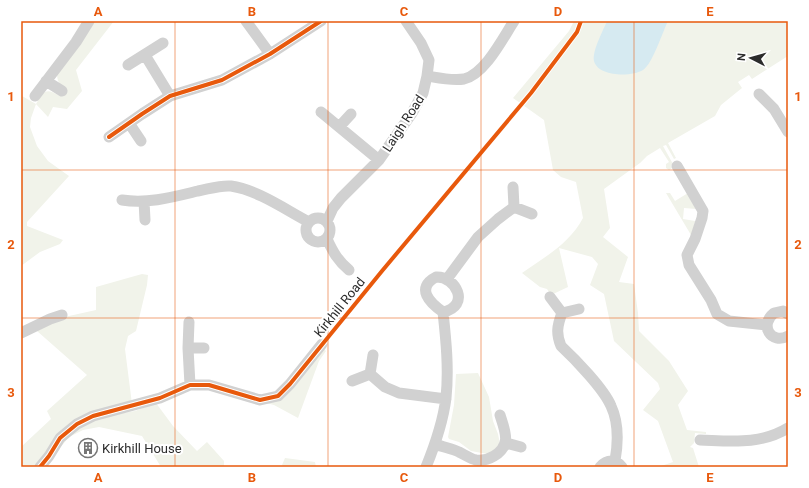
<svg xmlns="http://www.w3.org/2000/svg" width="809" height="488" viewBox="0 0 809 488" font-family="Roboto,sans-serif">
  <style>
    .green { fill: #f1f3ea }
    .water { fill: #d6eaf1 }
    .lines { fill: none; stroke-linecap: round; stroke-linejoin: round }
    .minor { stroke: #d1d1d1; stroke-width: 11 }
    .cycleway-casing { stroke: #fff; stroke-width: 6 }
    .cycleway { stroke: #e8590c; stroke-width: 4 }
    .grid { fill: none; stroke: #e8590c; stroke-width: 1; stroke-opacity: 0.55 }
    .labels { text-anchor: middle; stroke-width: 4; stroke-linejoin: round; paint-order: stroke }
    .street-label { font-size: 13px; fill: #2c2c2c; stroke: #fff }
    .poi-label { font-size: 13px; fill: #2c2c2c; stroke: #fff; text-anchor: start }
    .neatline { fill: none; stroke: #e8590c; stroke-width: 1.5 }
    .grid-label { font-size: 13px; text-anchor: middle; font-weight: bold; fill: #e8590c }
  </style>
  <rect width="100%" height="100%" fill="#fff"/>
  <path class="green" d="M95 21H114L76 70 82 91 67 109 53 107 48 117 36 104 31 118 30 127 37 146 48 161 69 176 27 222V226L63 240 60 244 40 252 21 266V97L22 96 36 104C44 90 46 88 60 96L65 89C59 84 57 81 57 73Z
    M574 21H788V56L752 79 749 75 738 82 742 88 721 105 715 116 668 143 676 158 674 159 666 145 663 146 673 164 671 165 672 168 669 170 666 168V164L669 162 660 148 647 156 640 163 604 189 610 228 603 237 628 257 619 282 634 284 638 313 639 331 669 361 688 391 678 405 687 430 706 432V434L695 433 694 443 690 447 693 448 699 467H658L673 462 658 421 643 410 660 389 658 383 614 341 604 294 590 285 598 264 592 257 559 248 568 287 551 295 547 289 540 287 522 273C545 257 570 243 583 218L576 182 561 177 553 170 544 120 513 98 569 31Z
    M666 193H670L675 201 688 193 696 209 684 208 683 219 695 221 694 233 691 235Z
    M142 274 148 275 147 285 136 331 128 336 125 349 132 404 98 410 36 467H21V447L51 419 47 411 87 375 37 331 60 318 96 310V287Z
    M322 347 326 351 319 361 298 418 274 405 262 402 279 399Z
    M478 373 489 397 493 421 498 434 500 444 496 450 488 454 482 453 471 451 459 442 449 439 448 437 454 405 456 374Z
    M156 403 173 426 197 451 207 442 224 461V467H161L142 436 99 427 83 430 69 437 44 467 61 443 85 423 101 417 135 411Z
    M285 458 315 462 316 467H285L282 465Z"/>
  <path class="water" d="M607 21H668C663 31 652 65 643 70 632 77 598 77 594 61 592 51 603 31 607 21Z"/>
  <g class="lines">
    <path class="minor" d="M246 21 270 54
      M145 55 170 96
      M128 65 163 43
      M427 76C439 78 452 81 464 79 485 74 503 38 514 21
      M46 81 62 91
      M759 94 774 109 788 132
      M35 96 76 42 89 21
      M321 112 379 160
      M129 123 141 141
      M339 127 351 114
      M109 137 142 114 170 96 222 80 270 54 321 21
      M677 166 703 211 702 218 695 239 687 255 689 265 711 300 717 314 729 321 766 325
      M513 187 514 207
      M122 200C148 204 173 197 198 191 209 189 220 185 231 186 258 190 286 210 309 222
      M144 201 145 220
      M306 230a12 12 0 1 1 24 0a12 12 0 1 1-24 0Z
      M327 221 333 208 341 198 379 160 412 113 423 93 427 76 429 60 421 43 406 21
      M327 239C333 252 338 261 349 270
      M436 277C456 276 471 306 443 312 430 303 415 288 436 277Z
      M447 279 478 237 498 219 514 207 532 214
      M550 297 562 313
      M579 309 562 313C557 326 556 334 561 346 575 359 604 389 611 406 619 423 618 444 615 461
      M788 314 783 311 774 313C759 325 771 345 788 336
      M189 322 188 348 190 385
      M21 333 50 319 62 315
      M188 348H204
      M370 374 373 355
      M352 381 370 374 385 387 399 393 446 399
      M700 440C731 441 760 445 788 428
      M506 443 521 447
      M435 444C443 447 452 449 459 452 465 455 471 459 476 460 482 461 489 459 494 456 512 445 505 431 500 415
      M40 467 49 456 60 438 77 424 93 416 160 398 190 385H209L260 400 278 396 290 384 322 344
      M426 467C435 445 443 422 446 398 449 369 446 340 443 312
      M600 467C607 459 616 459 622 467"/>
    <g class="cycleway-casing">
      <path id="cycleway" d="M109 137 142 114 170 96 222 80 270 54 321 21
        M40 467 49 456 60 438 77 424 93 416 160 398 190 385H209L260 400 278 396 290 384 382 271 531 93 577 32 581 21"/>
    </g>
    <use href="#cycleway" class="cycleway"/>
  </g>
  <path class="grid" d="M175 21V467M328 21V467M481 21V467M634 21V467M21 170H788M21 318H788"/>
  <defs>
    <g id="building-ring" transform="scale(1)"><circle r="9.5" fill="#fff" stroke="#767676" stroke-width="1.5"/><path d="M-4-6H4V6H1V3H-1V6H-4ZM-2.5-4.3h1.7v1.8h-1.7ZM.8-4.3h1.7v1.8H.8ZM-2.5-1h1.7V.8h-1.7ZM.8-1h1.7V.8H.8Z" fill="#767676"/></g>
  </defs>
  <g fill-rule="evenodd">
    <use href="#building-ring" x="88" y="448"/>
  </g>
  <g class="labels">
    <g class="street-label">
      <text transform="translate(403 123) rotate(-57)" y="5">Laigh Road</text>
      <text transform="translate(339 307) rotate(-51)" y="5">Kirkhill Road</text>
    </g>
    <g class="poi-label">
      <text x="102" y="453">Kirkhill House</text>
    </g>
  </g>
  <rect width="809" height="488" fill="none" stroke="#ffffff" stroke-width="44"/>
  <g transform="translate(751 58) rotate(276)" stroke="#ffffff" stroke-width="3" paint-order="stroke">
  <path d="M0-3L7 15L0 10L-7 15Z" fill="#2c2c2c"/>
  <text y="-6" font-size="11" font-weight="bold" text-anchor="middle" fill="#2c2c2c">N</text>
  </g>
  <rect x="22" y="22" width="765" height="444" class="neatline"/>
  <g class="grid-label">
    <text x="98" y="16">A</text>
    <text x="252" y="16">B</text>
    <text x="404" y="16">C</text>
    <text x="558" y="16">D</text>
    <text x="710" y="16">E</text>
    <text x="11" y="101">1</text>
    <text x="798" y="101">1</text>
    <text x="11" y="249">2</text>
    <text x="798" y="249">2</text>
    <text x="11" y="397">3</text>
    <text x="798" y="397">3</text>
    <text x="98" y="482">A</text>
    <text x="252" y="482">B</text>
    <text x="404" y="482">C</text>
    <text x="558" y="482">D</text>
    <text x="710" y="482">E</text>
  </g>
</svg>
